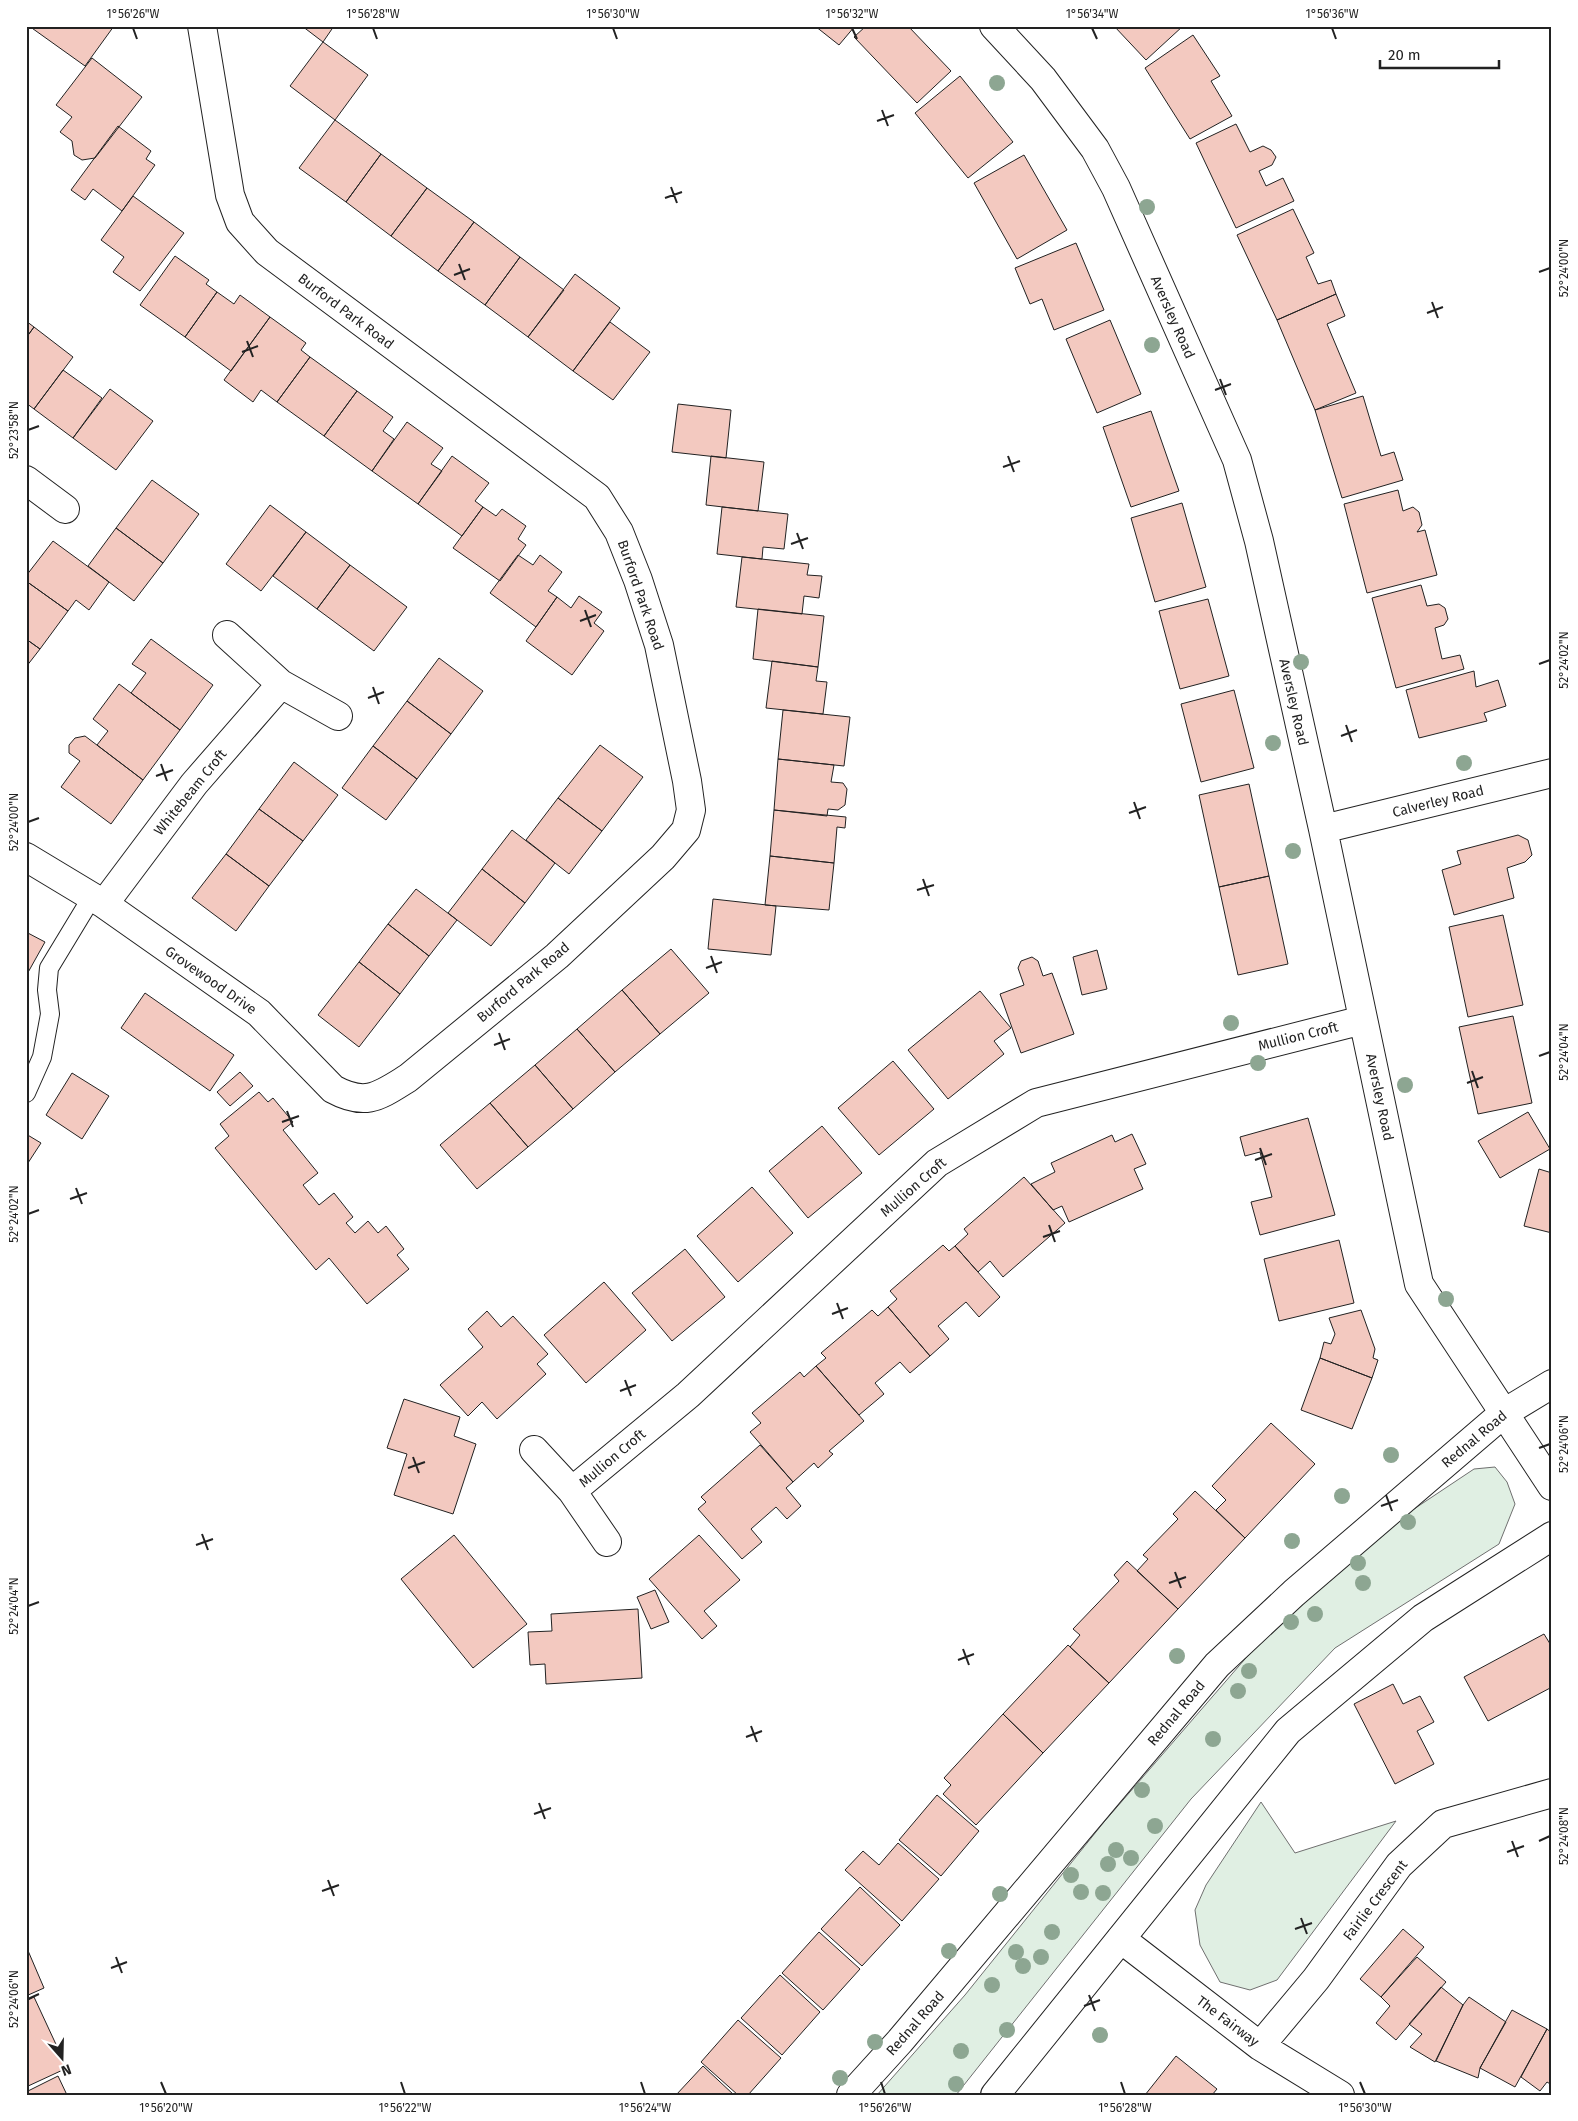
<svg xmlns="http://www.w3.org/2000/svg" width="1578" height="2121" viewBox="0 0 1578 2121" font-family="'Fira Sans',sans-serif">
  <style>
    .green { fill: #e0efe3; stroke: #6f6f6f }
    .building { fill: #f3c9c0; stroke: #222 }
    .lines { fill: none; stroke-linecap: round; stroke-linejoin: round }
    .service-casing { stroke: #222; stroke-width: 20 }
    .minor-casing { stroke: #222; stroke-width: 30 }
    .tertiary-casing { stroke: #222; stroke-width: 30 }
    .service { stroke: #fff; stroke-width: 18 }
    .minor { stroke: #fff; stroke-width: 28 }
    .tertiary { stroke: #fff; stroke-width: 28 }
    .tree { fill: #8da692 }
    .ticks { fill: none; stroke: #222; stroke-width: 2 }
    .labels { text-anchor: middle; stroke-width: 4; stroke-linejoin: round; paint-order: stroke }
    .street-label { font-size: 14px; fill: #222; stroke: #fff }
    .neatline { fill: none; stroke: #222; stroke-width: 2 }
    .ticks-label { font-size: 12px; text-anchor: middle; fill: #222 }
  </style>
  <rect width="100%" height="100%" fill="#fff"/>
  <path class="green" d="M1495 1467 1507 1482 1515 1504 1499 1544 1335 1648 1191 1799 956 2095H877L965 1995 1104 1822 1264 1637 1396 1521 1474 1469Z
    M1261 1802 1295 1853 1396 1821 1277 1980 1250 1990 1220 1982 1200 1945 1195 1910 1206 1885Z"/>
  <path class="building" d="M29 26H114L85 66Z
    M302 26H334L323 42Z
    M815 26H855L839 45Z
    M866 26H908L951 71 917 103 854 37Z
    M1114 26H1183L1146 60Z
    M1193 35 1220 76 1211 81 1232 116 1190 139 1145 68Z
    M323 42 368 75 335 120 290 86Z
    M92 58 142 97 95 158 82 160 74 155 72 141 60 132 72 117 56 105Z
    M960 76 1013 142 968 178 915 113Z
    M335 120 381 154 346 202 299 168Z
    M1236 124 1250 152 1263 146 1271 150 1276 157 1272 165 1259 171 1266 186 1283 178 1294 201 1236 228 1196 143Z
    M118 126 151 151 146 159 155 165 122 211 93 189 85 200 71 190Z
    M381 154 427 188 391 236 346 202Z
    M1024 155 1067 230 1017 259 974 183Z
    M427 188 474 222 438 271 391 236Z
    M133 196 184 233 140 291 113 272 124 257 101 240Z
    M1293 209 1314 253 1306 257 1318 284 1331 280 1336 294 1277 320 1237 235Z
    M474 222 520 257 485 305 438 271Z
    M1076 243 1104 310 1054 330 1042 299 1030 304 1015 268Z
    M175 256 209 280 206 284 217 292 185 337 140 305Z
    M520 257 564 290 528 337 485 305Z
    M575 274 620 308 573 371 528 337Z
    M217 292 234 304 240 295 270 317 231 371 185 337Z
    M1336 294 1345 316 1327 324 1356 393 1315 410 1277 320Z
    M270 317 306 343 301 350 310 357 277 402 261 390 253 402 224 380Z
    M1110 320 1141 394 1097 413 1066 339Z
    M26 321 34 327 26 338Z
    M610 322 650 352 613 400 573 371Z
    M34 327 73 357 34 409 26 403V338Z
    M310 357 357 391 324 436 277 402Z
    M63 370 102 398 73 438 34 409Z
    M110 389 153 421 116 470 73 438Z
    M357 391 393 417 383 431 394 439 372 471 324 436Z
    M1363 396 1381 456 1394 452 1403 480 1342 498 1315 410Z
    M678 404 731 410 726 458 672 452Z
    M1151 411 1179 491 1131 507 1103 427Z
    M407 422 443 448 431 464 442 471 418 504 372 471Z
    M452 456 489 483 475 501 483 507 462 536 418 504Z
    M711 456 764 462 758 511 706 505Z
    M152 480 199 514 163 563 116 528Z
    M1398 490 1403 511 1413 507 1419 512 1422 525 1417 532 1425 530 1437 575 1367 593 1344 504Z
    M1182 503 1206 587 1155 602 1131 518Z
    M270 505 306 532 261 591 226 564Z
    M483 507 496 516 502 509 526 526 518 539 526 545 500 581 453 548Z
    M722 507 788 514 784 549 763 547 762 559 717 554Z
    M116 528 163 563 134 601 88 566Z
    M306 532 350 565 317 609 273 576Z
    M53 541 109 582 89 610 76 600 68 611 26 581V576Z
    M518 555 533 565 540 555 562 572 548 591 557 597 536 627 490 593Z
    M742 557 809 564 807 575 822 576 819 598 804 596 802 614 736 607Z
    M350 565 407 607 374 651 317 609Z
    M26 581 68 611 40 649 26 639Z
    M1421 585 1427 606 1439 604 1445 608 1448 619 1444 625 1435 628 1442 659 1460 655 1464 669 1396 688 1372 598Z
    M579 596 602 612 594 623 604 631 572 675 526 641 557 597 571 608Z
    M1208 599 1229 676 1180 689 1159 611Z
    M758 609 824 616 818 667 753 659Z
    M26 639 40 649 26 667Z
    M151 639 213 685 180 730 131 693 146 673 132 664Z
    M439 658 483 691 451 734 407 701Z
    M772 661 818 667 816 681 827 682 823 714 766 708Z
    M1474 671 1476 687 1498 680 1506 706 1484 713 1487 721 1419 738 1406 690Z
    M119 684 180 730 143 780 97 745 108 731 93 719Z
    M1234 690 1254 768 1201 782 1181 704Z
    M407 701 451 734 417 779 373 746Z
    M783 710 850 717 844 766 778 759Z
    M85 736 143 780 111 824 61 787 80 761 69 753V745L75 738Z
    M600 745 643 777 602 831 558 798Z
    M373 746 417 779 386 820 342 788Z
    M778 759 834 765 831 782 843 783 847 789 845 805 838 810 828 809 827 816 774 810Z
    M294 762 338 795 303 841 259 809Z
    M1249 784 1269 876 1219 887 1199 795Z
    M558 798 602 831 569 874 526 840Z
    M259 809 303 841 269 886 226 854Z
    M774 810 846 817 845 828 837 827 834 863 770 856Z
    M512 830 555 863 525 903 482 869Z
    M1518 835 1528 840 1532 855 1525 862 1507 868 1514 898 1454 915 1442 870 1461 864 1457 851Z
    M226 854 269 886 236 931 192 898Z
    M770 856 834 863 829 910 765 905Z
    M482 869 525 903 491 946 448 913Z
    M1269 876 1288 964 1238 975 1219 887Z
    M416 889 457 920 429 956 388 924Z
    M713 899 776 906 771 955 708 949Z
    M1503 915 1523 1005 1468 1017 1449 927Z
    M388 924 429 956 400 994 359 962Z
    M26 932 45 942 26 976Z
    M671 949 709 993 660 1034 622 990Z
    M1097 950 1107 989 1082 995 1073 957Z
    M1032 957 1038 961 1043 976 1052 973 1074 1034 1021 1053 1000 994 1024 985 1018 968 1021 961Z
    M359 962 400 994 359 1047 318 1015Z
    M622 990 660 1034 615 1072 577 1029Z
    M980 991 1011 1028 994 1041 1004 1054 948 1099 908 1050Z
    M145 993 234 1055 210 1091 121 1028Z
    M1513 1016 1532 1103 1478 1114 1459 1027Z
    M577 1029 615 1072 573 1109 535 1065Z
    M893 1061 934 1109 879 1155 838 1108Z
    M535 1065 573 1109 528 1147 490 1103Z
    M240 1072 253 1086 230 1106 217 1092Z
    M72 1073 109 1096 82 1139 46 1115Z
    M259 1092 268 1102 273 1098 293 1122 283 1130 318 1173 303 1185 319 1205 334 1193 353 1217 346 1223 355 1233 368 1221 378 1233 386 1226 404 1249 397 1255 409 1269 367 1304 329 1258 316 1270 215 1148 229 1136 220 1124Z
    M490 1103 528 1147 477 1189 440 1145Z
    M1528 1112 1550 1149 1500 1178 1478 1141Z
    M1308 1118 1335 1215 1260 1235 1251 1202 1272 1197 1260 1152 1245 1156 1240 1137Z
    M822 1126 862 1173 808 1218 769 1171Z
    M26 1134 41 1143 26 1166Z
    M1132 1134 1146 1164 1134 1169 1143 1189 1069 1222 1062 1206 1053 1210 1031 1184 1055 1172 1051 1163 1112 1135 1115 1142Z
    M1539 1169 1552 1173V1233L1524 1226Z
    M1024 1177 1065 1223 1003 1277 990 1261 978 1272 955 1246 968 1234 964 1229Z
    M752 1187 793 1233 738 1282 697 1236Z
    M1339 1240 1354 1303 1279 1321 1264 1259Z
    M943 1245 949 1251 955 1246 1000 1297 979 1317 966 1302 938 1326 949 1339 930 1356 888 1307 897 1299 890 1291Z
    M685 1249 725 1297 672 1341 632 1293Z
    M604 1282 646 1330 586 1383 544 1335Z
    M888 1307 930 1356 910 1373 900 1362 875 1383 884 1394 859 1415 816 1366 826 1358 821 1353 872 1310 878 1316Z
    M1361 1310 1375 1349 1373 1358 1378 1360 1372 1378 1320 1358 1324 1342 1331 1344 1335 1334 1329 1318Z
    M487 1311 501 1327 513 1316 548 1354 537 1364 546 1374 497 1419 482 1402 468 1416 440 1385 483 1347 468 1329Z
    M1320 1358 1372 1378 1352 1429 1301 1410Z
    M816 1366 864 1421 829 1451 833 1454 818 1468 814 1463 793 1482 750 1432 761 1423 752 1413 800 1372 804 1377Z
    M404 1399 460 1417 454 1436 476 1444 453 1514 394 1495 407 1454 387 1448Z
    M1271 1423 1315 1464 1245 1538 1216 1510 1226 1500 1212 1486Z
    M760 1445 793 1482 786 1488 801 1506 787 1519 776 1507 751 1529 762 1542 742 1559 698 1509 706 1502 701 1497Z
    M1195 1491 1245 1538 1178 1609 1137 1571 1148 1559 1143 1555 1178 1519 1173 1514Z
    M454 1535 527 1624 473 1668 401 1579Z
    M699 1535 740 1580 704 1611 717 1626 702 1639 649 1579Z
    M1127 1561 1178 1609 1109 1683 1070 1647 1080 1635 1073 1629 1119 1581 1114 1575Z
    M655 1590 669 1622 651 1629 637 1597Z
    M638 1609 642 1678 546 1684 545 1664 530 1665 528 1632 552 1631 551 1614Z
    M1544 1634 1552 1647V1687L1488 1721 1464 1677Z
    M1068 1645 1109 1683 1043 1753 1003 1714Z
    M1393 1684 1403 1704 1420 1696 1434 1722 1417 1731 1434 1764 1395 1784 1354 1704Z
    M1003 1714 1043 1753 976 1825 943 1794 951 1785 944 1778Z
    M937 1795 979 1831 941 1876 899 1840Z
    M898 1843 939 1879 902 1921 845 1870 863 1851 879 1865Z
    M860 1887 900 1925 862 1966 821 1929Z
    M1403 1929 1424 1947 1381 1997 1360 1979Z
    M819 1932 860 1969 823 2010 782 1973Z
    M26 1946 44 1988 26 1996Z
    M1417 1957 1446 1982 1396 2040 1376 2023 1390 2006 1381 1997Z
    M780 1975 820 2012 782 2055 741 2018Z
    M1441 1987 1463 2005 1435 2062 1410 2047 1422 2034 1409 2024Z
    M34 1997 67 2068 26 2087V2001Z
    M1469 1997 1506 2022 1480 2068 1478 2078 1436 2061 1463 2005Z
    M1512 2010 1547 2029 1515 2087 1480 2068Z
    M738 2020 781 2058 748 2095H738L701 2062Z
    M1547 2029 1552 2033V2085L1547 2082 1540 2091 1521 2077Z
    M1176 2056 1217 2089 1212 2095H1145Z
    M703 2066 734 2095H676Z
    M58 2076 67 2095H26V2092Z"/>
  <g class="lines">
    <g class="service-casing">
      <path id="service" d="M26 1093 42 1057 50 1014 47 990 49 968 92 897"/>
    </g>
    <g class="minor-casing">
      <path id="minor" d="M994 26 1043 79 1095 149 1116 188 1237 460 1259 541 1323 829 1419 1284 1552 1486
        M26 480 65 509
        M227 635 281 684 338 716
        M1323 829 1552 773
        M26 857 104 904 259 1013 333 1089C366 1107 379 1096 408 1078L557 956 663 857 686 830 691 810 687 781 659 645 638 580 619 532 597 497 267 252 240 222 230 195 202 26
        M104 904 194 784 281 684
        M534 1450 572 1491 607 1542
        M572 1491 688 1395 937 1163 1036 1103 1363 1020
        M1121 1939 1260 2046 1340 2095
        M1260 2046 1316 1979 1399 1865 1443 1824 1552 1793
        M851 2095 900 2041 1217 1665 1294 1593 1504 1413 1552 1384"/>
    </g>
    <g class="tertiary-casing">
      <path id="tertiary" d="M995 2095 1288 1731 1423 1618 1552 1536"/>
    </g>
    <use href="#service" class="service"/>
    <use href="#minor" class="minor"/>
    <use href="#tertiary" class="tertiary"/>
  </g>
  <g class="tree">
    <circle cx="997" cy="83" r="8"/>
    <circle cx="1147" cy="207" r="8"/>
    <circle cx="1152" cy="345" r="8"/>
    <circle cx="1301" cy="662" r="8"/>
    <circle cx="1273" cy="743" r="8"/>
    <circle cx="1464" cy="763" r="8"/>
    <circle cx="1293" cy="851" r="8"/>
    <circle cx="1231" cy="1023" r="8"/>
    <circle cx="1258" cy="1063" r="8"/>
    <circle cx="1405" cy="1085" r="8"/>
    <circle cx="1446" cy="1299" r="8"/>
    <circle cx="1391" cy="1455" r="8"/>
    <circle cx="1342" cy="1496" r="8"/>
    <circle cx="1408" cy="1522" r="8"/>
    <circle cx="1292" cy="1541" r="8"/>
    <circle cx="1358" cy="1563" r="8"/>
    <circle cx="1363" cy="1583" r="8"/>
    <circle cx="1315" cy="1614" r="8"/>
    <circle cx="1291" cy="1622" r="8"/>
    <circle cx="1177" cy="1656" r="8"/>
    <circle cx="1249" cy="1671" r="8"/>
    <circle cx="1238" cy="1691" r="8"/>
    <circle cx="1213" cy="1739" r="8"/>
    <circle cx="1142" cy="1790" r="8"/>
    <circle cx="1155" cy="1826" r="8"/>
    <circle cx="1116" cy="1850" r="8"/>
    <circle cx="1131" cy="1858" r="8"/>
    <circle cx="1108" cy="1864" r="8"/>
    <circle cx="1071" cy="1875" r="8"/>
    <circle cx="1081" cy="1892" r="8"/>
    <circle cx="1103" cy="1893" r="8"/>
    <circle cx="1000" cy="1894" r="8"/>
    <circle cx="1052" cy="1932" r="8"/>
    <circle cx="949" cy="1951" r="8"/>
    <circle cx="1016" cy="1952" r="8"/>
    <circle cx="1041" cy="1957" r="8"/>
    <circle cx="1023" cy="1966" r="8"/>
    <circle cx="992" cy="1985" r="8"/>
    <circle cx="1007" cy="2030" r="8"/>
    <circle cx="1100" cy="2035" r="8"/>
    <circle cx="875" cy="2042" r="8"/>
    <circle cx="961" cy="2051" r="8"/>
    <circle cx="840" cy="2078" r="8"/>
    <circle cx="956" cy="2084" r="8"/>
  </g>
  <path class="ticks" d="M133 28 137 39M373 28 377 39M613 28 617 39M852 28 857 39M1092 28 1097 39M1332 28 1336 39M882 110 888 126M877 121 894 115M671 187 677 203M665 198 682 192M459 264 465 280M1539 272 1550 268M454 275 470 269M1432 302 1438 318M1427 313 1443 307M247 341 253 357M242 352 258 346M1220 379 1226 395M1215 390 1231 384M28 430 39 426M1008 456 1014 472M1003 467 1020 461M797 533 803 549M791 544 808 538M585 610 591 627M580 621 596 615M1539 664 1550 660M373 687 379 704M368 698 384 692M1346 725 1352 742M1341 736 1357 730M161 764 167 781M156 776 173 770M1134 802 1140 819M1129 813 1146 807M28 822 39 818M923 879 929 896M917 890 934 885M711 956 717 973M706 968 722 962M499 1033 505 1050M494 1045 510 1039M1539 1056 1550 1052M1472 1071 1478 1088M1467 1083 1483 1077M287 1111 293 1127M282 1122 299 1116M1260 1148 1266 1165M1255 1160 1272 1154M76 1188 82 1204M70 1199 87 1193M28 1214 39 1210M1049 1225 1055 1242M1043 1237 1060 1231M837 1303 843 1319M832 1314 848 1308M625 1380 631 1396M620 1391 636 1385M1539 1448 1550 1444M413 1457 419 1473M408 1468 425 1462M1386 1495 1392 1511M1381 1506 1398 1500M202 1534 208 1550M196 1545 213 1539M1175 1572 1181 1588M1169 1583 1186 1577M28 1606 39 1602M963 1649 969 1665M958 1660 974 1654M751 1726 757 1742M746 1737 762 1731M539 1803 545 1819M534 1814 551 1808M1512 1841 1518 1857M1539 1841 1550 1836M1507 1852 1524 1846M328 1880 334 1896M322 1891 339 1885M1301 1918 1307 1934M1295 1929 1312 1923M116 1957 122 1973M111 1968 127 1962M1089 1995 1095 2011M28 1999 39 1994M1084 2006 1100 2000M161 2082 166 2094M401 2082 405 2094M641 2082 645 2094M881 2082 885 2094M1121 2082 1125 2094M1360 2082 1365 2094"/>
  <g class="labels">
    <g class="street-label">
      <text transform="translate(346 311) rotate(37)" y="5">Burford Park Road</text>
      <text transform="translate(1173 317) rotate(66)" y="5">Aversley Road</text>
      <text transform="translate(641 595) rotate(71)" y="5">Burford Park Road</text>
      <text transform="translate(1294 702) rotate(77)" y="5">Aversley Road</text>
      <text transform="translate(190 792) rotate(-51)" y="5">Whitebeam Croft</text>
      <text transform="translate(1438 801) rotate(-14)" y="5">Calverley Road</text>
      <text transform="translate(211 980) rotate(35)" y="5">Grovewood Drive</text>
      <text transform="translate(523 982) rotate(-40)" y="5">Burford Park Road</text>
      <text transform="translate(1298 1036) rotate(-14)" y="5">Mullion Croft</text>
      <text transform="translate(1380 1097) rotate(78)" y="5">Aversley Road</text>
      <text transform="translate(913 1187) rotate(-41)" y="5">Mullion Croft</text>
      <text transform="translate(1474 1439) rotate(-40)" y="5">Rednal Road</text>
      <text transform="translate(612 1458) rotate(-40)" y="5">Mullion Croft</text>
      <text transform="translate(1176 1713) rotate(-50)" y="5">Rednal Road</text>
      <text transform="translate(1375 1900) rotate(-53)" y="5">Fairlie Crescent</text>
      <text transform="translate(1228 2021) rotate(37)" y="5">The Fairway</text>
      <text transform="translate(915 2023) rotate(-49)" y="5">Rednal Road</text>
    </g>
  </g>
  <rect width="1578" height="2121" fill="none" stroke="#ffffff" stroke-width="55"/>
  <g transform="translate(62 2058) rotate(160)" stroke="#ffffff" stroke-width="4" paint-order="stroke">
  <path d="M0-4L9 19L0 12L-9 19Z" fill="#222222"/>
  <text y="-8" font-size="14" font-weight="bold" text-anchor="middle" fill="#222222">N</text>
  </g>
  <path d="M1380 60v8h119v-8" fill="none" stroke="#222222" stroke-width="2.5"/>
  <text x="1388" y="60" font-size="15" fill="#222222" stroke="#ffffff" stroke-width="4" paint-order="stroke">20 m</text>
  <rect x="28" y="28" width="1522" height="2066" class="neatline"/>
  <g class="ticks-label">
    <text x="133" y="18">1°56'26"W</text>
    <text x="373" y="18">1°56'28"W</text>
    <text x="613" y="18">1°56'30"W</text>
    <text x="852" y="18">1°56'32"W</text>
    <text x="1092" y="18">1°56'34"W</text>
    <text x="1332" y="18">1°56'36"W</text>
    <text transform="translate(1564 268) rotate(-90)" y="4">52°24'00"N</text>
    <text transform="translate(14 430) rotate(-90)" y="4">52°23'58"N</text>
    <text transform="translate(1564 660) rotate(-90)" y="4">52°24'02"N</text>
    <text transform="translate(14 822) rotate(-90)" y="4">52°24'00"N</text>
    <text transform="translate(1564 1052) rotate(-90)" y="4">52°24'04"N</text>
    <text transform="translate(14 1214) rotate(-90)" y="4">52°24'02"N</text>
    <text transform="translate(1564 1444) rotate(-90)" y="4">52°24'06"N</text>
    <text transform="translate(14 1606) rotate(-90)" y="4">52°24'04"N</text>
    <text transform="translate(1564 1836) rotate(-90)" y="4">52°24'08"N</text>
    <text transform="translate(14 1999) rotate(-90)" y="4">52°24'06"N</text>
    <text x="166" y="2112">1°56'20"W</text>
    <text x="405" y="2112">1°56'22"W</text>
    <text x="645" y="2112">1°56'24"W</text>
    <text x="885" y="2112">1°56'26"W</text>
    <text x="1125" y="2112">1°56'28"W</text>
    <text x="1365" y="2112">1°56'30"W</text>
  </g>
</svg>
